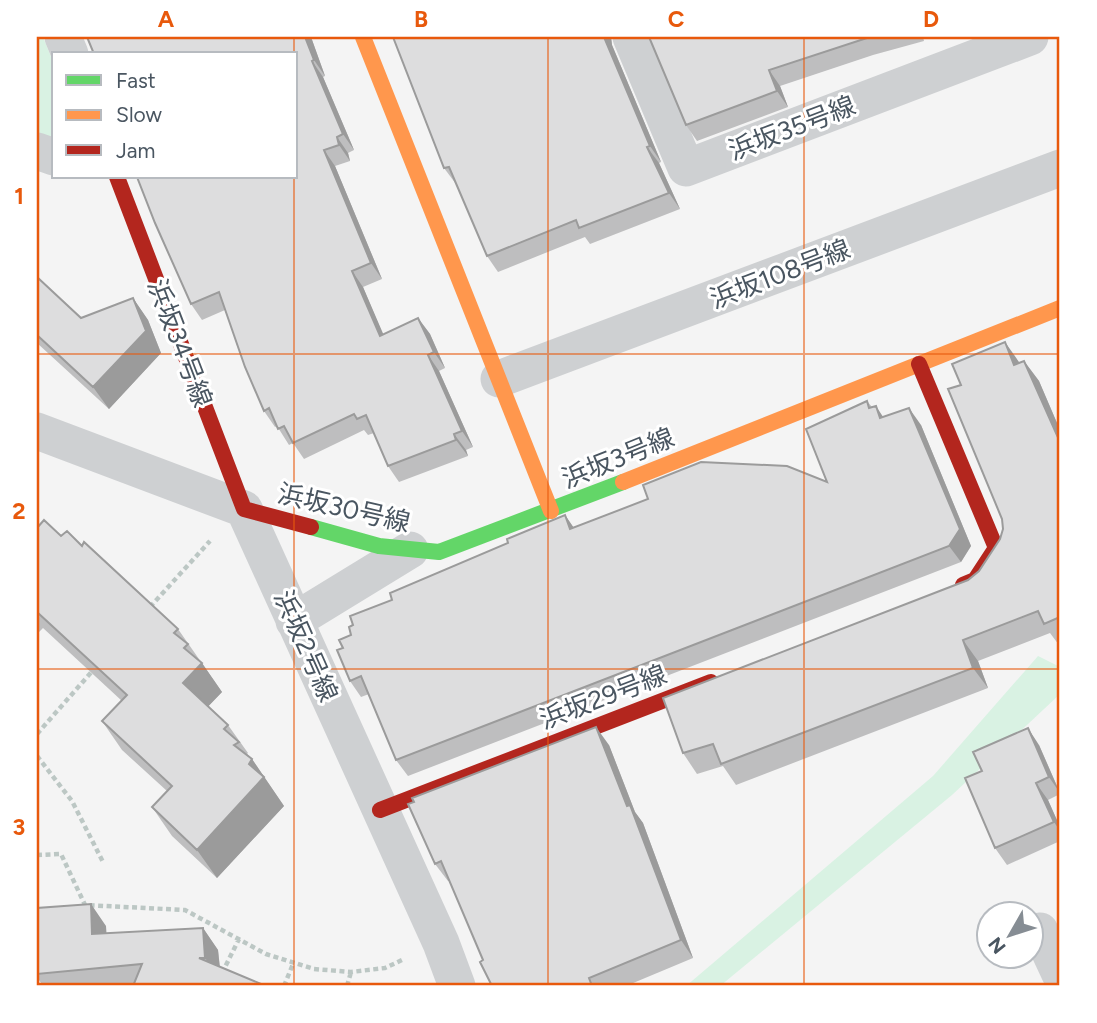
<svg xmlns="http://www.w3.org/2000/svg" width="1097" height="1023" viewBox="0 0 1097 1023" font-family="Figtree,'Noto Sans JP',sans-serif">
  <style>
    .green { fill: #d9f2e3 }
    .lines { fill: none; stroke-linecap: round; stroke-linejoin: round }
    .path { stroke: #bcc7c4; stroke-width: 4.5; stroke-dasharray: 5 3.5; stroke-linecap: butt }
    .street { stroke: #ced0d2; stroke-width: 37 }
    .fast { stroke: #63d668; stroke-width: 16 }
    .slow { stroke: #ff974d; stroke-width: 16 }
    .jam { stroke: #b3261e; stroke-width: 16 }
    .wall { fill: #bebebf }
    .shaded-wall { fill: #9b9b9b }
    .building { fill: #ddddde; stroke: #9b9b9b; stroke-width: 2 }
    .grid { fill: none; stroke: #e8590c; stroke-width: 2; stroke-opacity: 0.55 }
    .labels { text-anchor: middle; stroke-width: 6; stroke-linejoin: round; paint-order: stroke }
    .street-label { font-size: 26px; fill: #4a5661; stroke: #fff }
    .neatline { fill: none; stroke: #e8590c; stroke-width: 2.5 }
    .grid-label { font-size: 23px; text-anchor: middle; font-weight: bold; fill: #e8590c }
  </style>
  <rect width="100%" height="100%" fill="#f4f4f4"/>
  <path class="green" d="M37 37H43L54 64V142L37 136Z
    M1038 656 1060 667 1059 695 952 795 720 986H686L933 776Z"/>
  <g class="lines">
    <path class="path" d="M150 607 210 541
      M37 734 95 668
      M37 756 72 801 103 862
      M37 855 61 854 85 905 185 910 266 954 314 969 351 972 385 968 402 960
      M222 973 239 939
      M284 986 293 964
      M347 986 351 972"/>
    <path class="street" d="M63 37 70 54
      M631 37 686 168 1030 37
      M37 151 54 157
      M499 379 1060 168
      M37 431 244 509 441 943 457 986
      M294 621 410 550
      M1040 931 1060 974"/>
    <path class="fast" d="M311 527 379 546 439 552 623 482"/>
    <path class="slow" d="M363 37 551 511
      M623 482 1060 308"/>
    <path class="jam" d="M117 177 244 509 311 527
      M919 364 996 548 975 580 963 585
      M380 810 711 682"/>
  </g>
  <path class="wall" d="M87 37H311L325 76 323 77 354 150 348 153 350 161 335 166 382 279 363 287 383 335 418 318 430 334 445 368 439 371 473 447 466 450 468 456 399 482 388 466 374 433 368 435 364 430 304 459 293 443 289 445 277 426 275 427 264 411 225 310 202 320 191 304 296 177Z
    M393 37H611L612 45 661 162 659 163 680 209 590 244 585 237 498 272 487 256 456 184 444 168Z
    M649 37H924H923L924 41 873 55 780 86 788 107 697 141 686 125Z
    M37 277 81 318 133 298 148 320 161 353 109 409 37 343Z
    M1024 361 1039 381 1060 430V644L1059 645 1050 633 978 661 988 688 736 785 723 766 697 774 683 753 968 580 979 571 1000 539 1003 529 1019 363Z
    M867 401 872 407 883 417 921 425 971 546 961 562 408 776 396 760 369 694 361 697 350 681 343 648 351 635 353 625 392 600 565 515 573 527 827 482Z
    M37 528 82 546 178 629 222 692 208 706 228 725 248 753 247 754 252 759 284 806 217 878 172 836 152 807 167 791 122 750 102 721 122 701 43 628 37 634Z
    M609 745 635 812 643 823 693 958 626 986H492L483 960 449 881H448L435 864Z
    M1039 745 1060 793V794L1048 800 1060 827V841L1007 865 995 848Z
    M37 908 106 926V933L203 928 218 950 220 967 266 986H43L37 977Z"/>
  <path class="shaded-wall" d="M305 37H311L325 76 314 60Z
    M604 37H611L612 45 661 162 650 146Z
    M312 61 323 77 354 150 343 134Z
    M769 70 780 86 788 107 777 91Z
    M337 137 348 153 350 161 339 145Z
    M647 147 659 163 680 209 669 193Z
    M324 150 335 166 382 279 371 263Z
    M352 271 363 287 391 352 380 336Z
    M133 298 148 320 161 353 109 409 93 387Z
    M418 318 430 334 445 368 434 352Z
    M1005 342 1019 362 1029 386 1014 365Z
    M428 355 439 371 473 447 462 431Z
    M1024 361 1039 381 1060 430V442Z
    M876 406 887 423 880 418Z
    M909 408 921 425 971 546 961 562 949 546Z
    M454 434 466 450 468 456 456 440Z
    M565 515 576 531 570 529Z
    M963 640 978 661 988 688 973 668Z
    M202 663 222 692 203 712 183 683Z
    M596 727 609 745 635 812 643 823 693 958 681 940Z
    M1028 728 1039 745 1060 793 1049 777Z
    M252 759 284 806 217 878 197 850Z
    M1036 783 1048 800 1060 827V831L1054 822Z
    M91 904 106 926 108 956 92 934Z
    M203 928 218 950 221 980 205 958Z"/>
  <path class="building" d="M87 37H305L314 60 312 61 343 134 337 137 339 145 324 150 371 263 352 271 380 336 418 318 434 352 428 355 462 431 454 434 456 440 388 466 366 415 357 419 354 414 293 443 284 426 278 429 269 408 264 411 245 367 219 292 191 304 155 223 137 177H296V54H94Z
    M393 37H604L650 146 647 147 669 193 579 228 576 220 487 256 449 167 444 168Z
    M649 37H870L769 70 777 91 686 125Z
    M37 277 81 318 133 298 146 331 93 387 37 335Z
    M1005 342 1014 365 1024 361 1060 442V617L1044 624 1038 611 963 640 973 668 721 764 713 744 683 753 663 698 968 580 979 571 1000 539 1003 529 1002 519 948 389 961 385 952 364Z
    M867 401 869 408 876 406 880 418 909 408 960 529 949 546 396 760 361 676 350 681 337 650 343 648 339 640 351 635 349 627 353 625 350 616 392 600 390 593 508 543 507 539 565 515 570 529 648 499 643 485 701 462 787 466 827 482 806 429Z
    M44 520 61 536 67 531 82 546 84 542 178 629 174 633 188 644 184 648 202 663 183 683 228 725 224 729 239 742 234 745 252 759 249 764 264 777 197 850 152 807 172 786 102 721 127 695 37 612V528Z
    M596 727 627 806 630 805 681 940 589 978 592 986H492L480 962 483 960 441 861 435 864 408 804 414 802 412 798Z
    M1028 728 1049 777 1036 783 1054 822 995 848 965 778 982 771 973 752Z
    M91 904 92 934 203 928 205 958H199L266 986H133L142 964 37 974V908Z"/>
  <path class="grid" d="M294 37V54M548 37V986M804 37V986M294 177V986M37 354H1060M37 669H1060"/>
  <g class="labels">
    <g class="street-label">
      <text transform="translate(792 128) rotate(-21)" y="9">浜坂35号線</text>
      <text transform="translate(780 274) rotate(-21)" y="9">浜坂108号線</text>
      <text transform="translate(180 343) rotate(69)" y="9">浜坂34号線</text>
      <text transform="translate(618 458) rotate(-22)" y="9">浜坂3号線</text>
      <text transform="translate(344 508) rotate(13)" y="9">浜坂30号線</text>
      <text transform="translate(306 646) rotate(66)" y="9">浜坂2号線</text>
      <text transform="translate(603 697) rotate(-21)" y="9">浜坂29号線</text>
    </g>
  </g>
  <rect width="1097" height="1023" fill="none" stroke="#ffffff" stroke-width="77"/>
  <rect x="52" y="52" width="245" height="126" fill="#ffffff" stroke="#b7bbc0" stroke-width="2"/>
  <rect x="66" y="75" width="35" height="10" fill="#63d668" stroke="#b7bbc0" stroke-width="2"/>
  <text x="116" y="88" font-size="21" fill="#4a5661">Fast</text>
  <rect x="66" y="110" width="35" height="10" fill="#ff974d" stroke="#b7bbc0" stroke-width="2"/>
  <text x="116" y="122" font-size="21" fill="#4a5661">Slow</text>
  <rect x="66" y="145" width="35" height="10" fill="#b3261e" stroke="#b7bbc0" stroke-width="2"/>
  <text x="116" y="158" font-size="21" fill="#4a5661">Jam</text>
  <g transform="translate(1010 935) rotate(231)"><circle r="33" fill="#ffffff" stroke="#b7bbc0" stroke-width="2"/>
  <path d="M0-5L12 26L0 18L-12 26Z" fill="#868d94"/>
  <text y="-10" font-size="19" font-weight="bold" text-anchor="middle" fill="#4a5661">N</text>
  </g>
  <rect x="38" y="38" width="1020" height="946" class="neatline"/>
  <g class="grid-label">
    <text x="166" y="27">A</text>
    <text x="421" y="27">B</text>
    <text x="676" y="27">C</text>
    <text x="931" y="27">D</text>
    <text x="19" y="204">1</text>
    <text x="19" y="519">2</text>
    <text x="19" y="835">3</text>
  </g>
</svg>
